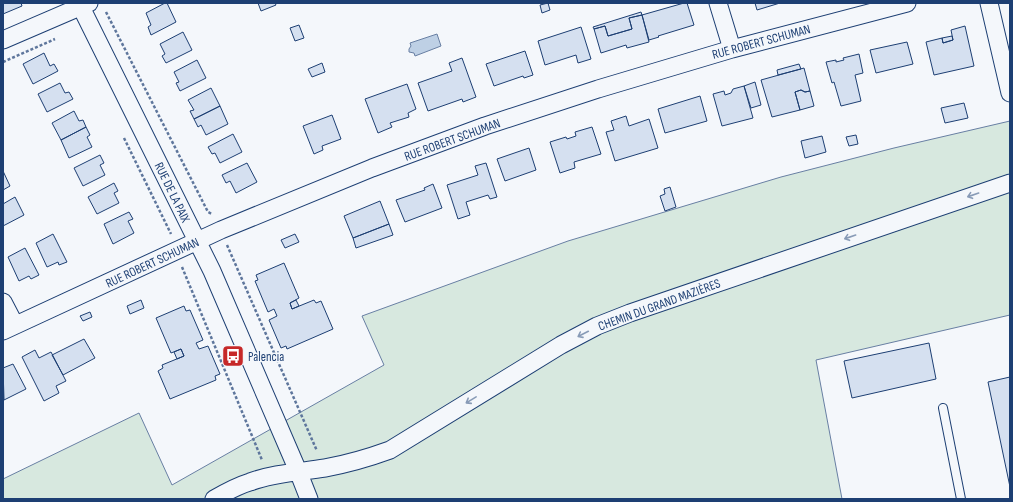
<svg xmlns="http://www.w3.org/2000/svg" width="1013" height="502" viewBox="0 0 1013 502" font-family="'Sofia Sans Condensed',sans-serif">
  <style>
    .green { fill: #d7e8df; stroke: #687fa3 }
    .water { fill: #bed0e5; stroke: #687fa3 }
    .building { fill: #d5e0f0; stroke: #1d3f73 }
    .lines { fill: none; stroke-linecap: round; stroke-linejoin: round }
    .lane-casing { stroke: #1d3f73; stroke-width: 10 }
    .street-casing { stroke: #1d3f73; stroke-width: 19 }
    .path { stroke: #5e769c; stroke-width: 2.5; stroke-dasharray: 3 2; stroke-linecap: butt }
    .lane { stroke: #f4f7fb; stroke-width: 8 }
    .street { stroke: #f4f7fb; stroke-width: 17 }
    .oneway { stroke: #889bb7 }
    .labels { text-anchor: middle; stroke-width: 3; stroke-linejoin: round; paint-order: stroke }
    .street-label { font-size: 13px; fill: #1d3f73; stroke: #f4f7fb }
    .poi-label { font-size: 13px; fill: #1d3f73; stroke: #f4f7fb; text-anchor: start }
  </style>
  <rect width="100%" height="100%" fill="#f4f7fb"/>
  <path class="green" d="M1010 121V315L816 360 842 499H3V479L139 413 172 485 384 365 362 316 568 241 781 177 894 148Z"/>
  <path class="water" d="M437 34 441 46 415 56 414 53 409 52V49L411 46 410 43Z"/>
  <path class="building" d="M3 3H21L22 6 3 14Z
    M165 3H167L176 22 151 35 148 27 151 25 146 13Z
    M258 3H275L276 5 261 11Z
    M548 3 550 10 542 13 540 5Z
    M684 3H687L694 25 658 36 659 37 649 40 642 15Z
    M755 3H780L757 10Z
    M641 12 642 15 629 18 632 29 608 36 605 26 594 29 593 27Z
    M642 15 649 42 627 48 626 45 601 53 594 29 605 26 608 36 632 29 629 18Z
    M299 25 304 38 295 41 290 28Z
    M965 26 974 66 934 75 926 42 942 38 943 43 953 40 951 30Z
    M581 27 591 59 578 63 576 55 545 65 538 41Z
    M183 32 192 50 166 63 162 56 165 54 160 44Z
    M952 36 953 40 943 43 942 38Z
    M907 42 913 64 876 73 870 50Z
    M525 51 533 75 524 78 523 76 494 86 486 64Z
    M44 53 50 66 54 64 58 71 33 84 23 64Z
    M859 54 863 73 855 75 861 101 841 106 834 82 832 83 826 62 836 60V62L844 60 843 58Z
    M462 58 476 97 463 102 462 99 428 111 418 83 452 71 449 63Z
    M197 60 206 78 180 91 176 83 179 82 174 72Z
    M322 63 325 72 312 77 308 69Z
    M799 64 801 69 778 75 777 70Z
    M804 68 810 91 805 92 801 90 795 92 800 110 772 117 761 80Z
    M755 82 761 105 751 108 744 86Z
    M60 83 65 93 69 92 73 99 47 112 38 94Z
    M407 84 416 109 408 113 409 117 390 123 392 127 378 133 365 99Z
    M744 86 753 118 722 126 713 94 724 91 725 95 731 93 733 89Z
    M211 88 220 106 194 119 190 111 194 110 188 100Z
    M801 90 805 92 810 91 814 106 800 110 795 92Z
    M700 96 707 121 665 133 658 109Z
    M964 103 968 118 945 123 941 108Z
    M220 106 228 124 206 135 201 125 198 127 194 119Z
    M74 111 79 121 83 120 86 127 61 140 52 123Z
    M332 115 341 139 322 146 323 150 314 154 303 126Z
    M626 116 629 126 649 119 658 148 615 161 606 132 614 130 611 121Z
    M86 127 90 135 87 137 92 147 69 158 61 140Z
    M592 127 601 154 574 162 575 168 560 173 550 142 566 137 567 139 576 136 575 132Z
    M233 134 242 152 220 163 215 153 212 154 208 147Z
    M856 135 858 144 849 146 846 137Z
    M822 136 826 152 805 158 801 141Z
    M529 148 536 170 505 181 497 159Z
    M100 155 104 163 100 165 105 175 83 186 74 168Z
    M247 163 257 182 236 193 230 181 226 183 222 175Z
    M486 163 497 197 490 199 488 195 466 202 470 215 458 219 447 185 478 175 475 166Z
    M3 171 10 186 3 190Z
    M114 183 118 191 114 193 119 203 97 214 88 197Z
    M433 184 442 208 405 222 396 200 425 190 424 188Z
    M670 187 676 207 665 211 660 196 665 194 664 189Z
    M15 197 24 215 3 226V204Z
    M380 201 389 224 353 238 344 216Z
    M129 212 133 219 128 221 134 233 113 244 104 224Z
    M389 224 393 235 356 248 353 238Z
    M53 234 67 262 59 265 58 262 47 267 36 243Z
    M295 234 299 242 285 248 281 240Z
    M25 248 39 275 31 279 29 276 19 281 8 257Z
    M284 263 299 298 290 303 292 309 314 300 316 303 321 301 333 329 287 349 286 346 281 348 269 320 277 316 274 309 268 312 255 281 258 280 256 275Z
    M141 300 144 308 130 314 127 306Z
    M296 300 299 306 292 309 290 303Z
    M184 306 186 311 190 310 203 340 196 343 199 349 208 346 220 374 215 376 216 380 170 399 158 371 163 368 162 365 184 356 181 349 171 353 156 318Z
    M90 312 92 317 83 321 80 316Z
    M84 339 95 358 63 375 52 355Z
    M929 343 936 379 852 398 844 361Z
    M181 349 184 356 177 359 174 352Z
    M35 350 39 358 51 352 66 381 56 386 59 393 44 401 22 357Z
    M13 364 26 389 4 400 3 368Z
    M1010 377V487L988 382Z"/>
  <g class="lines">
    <g class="lane-casing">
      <path id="lane" d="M943 408 961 499"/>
    </g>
    <g class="street-casing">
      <path id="street" d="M79 3 212 271 298 471 309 499
        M718 3 732 49
        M989 3 1010 93
        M3 40 89 3
        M3 302 15 325
        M3 331 221 230 372 168 485 126 598 89 732 49 907 3
        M214 499C226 492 237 486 250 482 274 473 300 472 325 468 347 464 368 458 390 450L561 345 597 326 630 313 1010 183"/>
    </g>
    <path class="path" d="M106 12 208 212 212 214
      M3 62 55 39
      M124 138 171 234
      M227 245 317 451
      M182 267 262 460"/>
    <use href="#lane" class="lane"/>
    <use href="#street" class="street"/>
  </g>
  <defs><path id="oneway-shaft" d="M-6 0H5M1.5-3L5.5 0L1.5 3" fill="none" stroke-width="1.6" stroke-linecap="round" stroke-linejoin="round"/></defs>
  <g class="oneway">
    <use href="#oneway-shaft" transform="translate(973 195) rotate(161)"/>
    <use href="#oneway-shaft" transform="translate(850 237) rotate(161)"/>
    <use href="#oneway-shaft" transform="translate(583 334) rotate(153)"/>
    <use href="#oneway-shaft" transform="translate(471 400) rotate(149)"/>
  </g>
  <defs>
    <g id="bus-square" transform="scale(1.15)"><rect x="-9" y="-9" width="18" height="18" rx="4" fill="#c62828" stroke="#f4f7fb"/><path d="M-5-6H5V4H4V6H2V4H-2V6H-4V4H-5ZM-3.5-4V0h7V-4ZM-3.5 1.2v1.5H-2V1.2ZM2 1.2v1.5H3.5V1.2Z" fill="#fff"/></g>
  </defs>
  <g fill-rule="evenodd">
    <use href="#bus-square" x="233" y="356"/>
  </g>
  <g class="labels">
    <g class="street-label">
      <text transform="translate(761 41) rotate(-15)" y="5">RUE ROBERT SCHUMAN</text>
      <text transform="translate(452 139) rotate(-20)" y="5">RUE ROBERT SCHUMAN</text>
      <text transform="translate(173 192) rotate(64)" y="5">RUE DE LA PAIX</text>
      <text transform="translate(152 262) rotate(-25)" y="5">RUE ROBERT SCHUMAN</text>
      <text transform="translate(659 304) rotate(-20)" y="5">CHEMIN DU GRAND MAZIÈRES</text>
    </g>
    <g class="poi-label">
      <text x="248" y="361">Palencia</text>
    </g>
  </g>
  <rect width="1013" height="502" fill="none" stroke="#1d3f73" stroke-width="8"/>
</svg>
